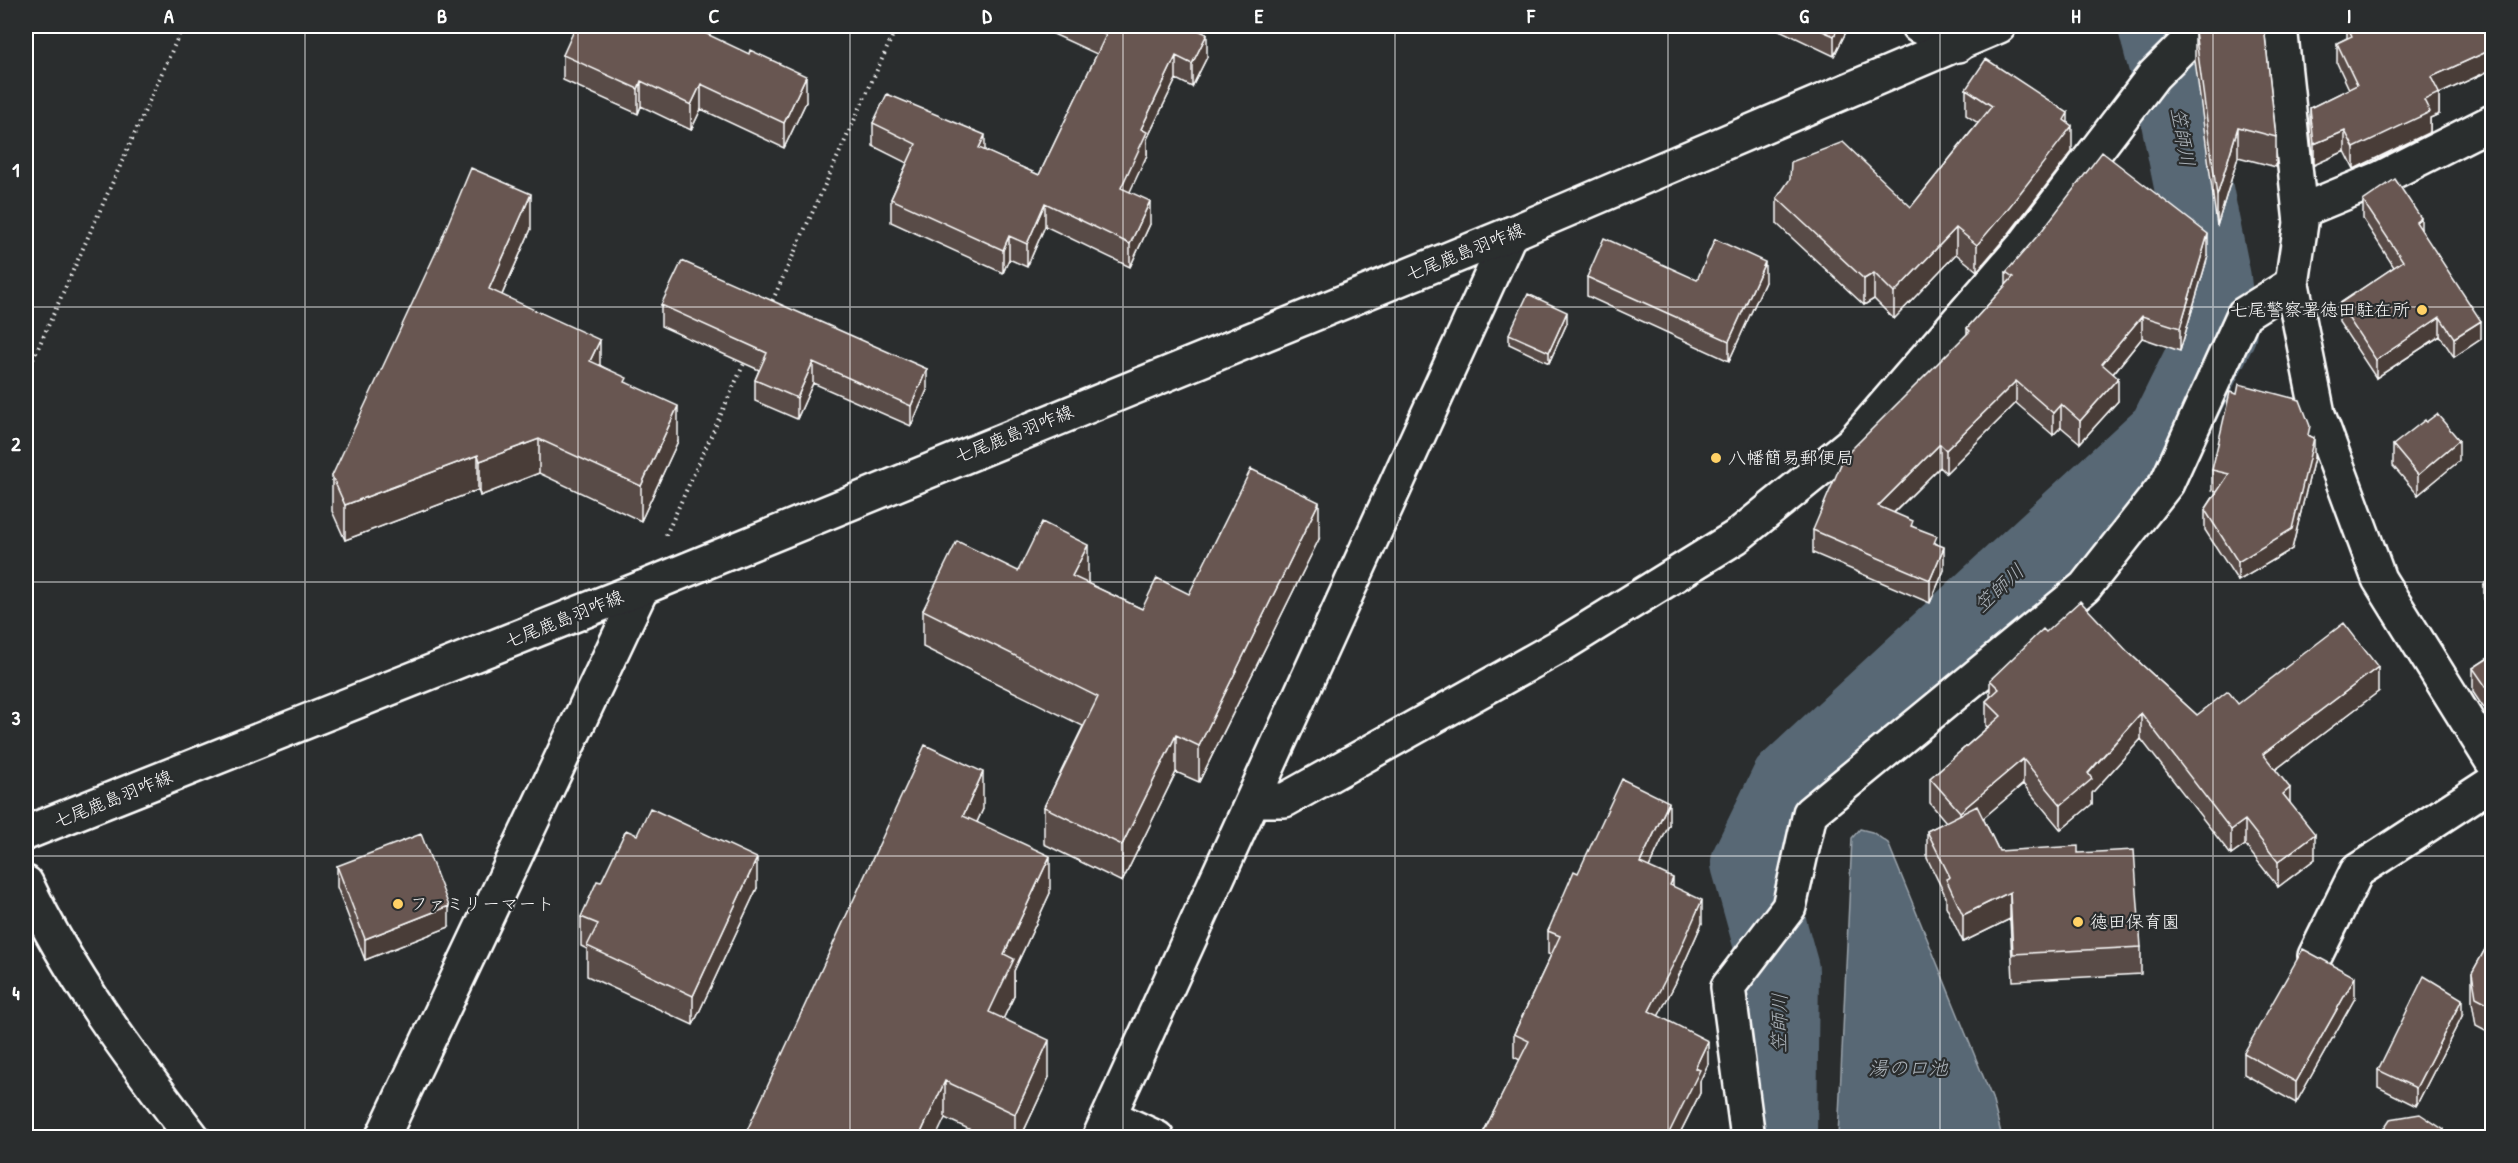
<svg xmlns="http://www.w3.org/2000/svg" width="2518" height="1163" viewBox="0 0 2518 1163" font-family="'Patrick Hand','Klee One',sans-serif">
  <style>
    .water { fill: #586774; stroke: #9ba4ac; stroke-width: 1.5 }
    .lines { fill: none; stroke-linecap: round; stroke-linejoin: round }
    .river { stroke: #586774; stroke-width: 78 }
    .minor-casing { stroke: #fff; stroke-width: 38 }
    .major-casing { stroke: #fff; stroke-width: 38 }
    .path { stroke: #fff; stroke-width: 4; stroke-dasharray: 1.5 4.5; stroke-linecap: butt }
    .minor { stroke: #2a2d2e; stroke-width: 33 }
    .major { stroke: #2a2d2e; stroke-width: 33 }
    .wall { fill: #594b46; stroke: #fff; stroke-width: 1.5 }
    .shaded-wall { fill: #493d39; stroke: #fff; stroke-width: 1.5 }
    .building { fill: #685751; stroke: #fff; stroke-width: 1.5 }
    .grid { fill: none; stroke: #fff; stroke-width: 1.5; stroke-opacity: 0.55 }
    .poi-dot { fill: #ffd166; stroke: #2a2d2e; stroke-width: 2 }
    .labels { text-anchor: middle; stroke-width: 4.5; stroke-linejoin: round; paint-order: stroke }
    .street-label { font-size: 18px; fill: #fff; stroke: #2a2d2e }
    .poi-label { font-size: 18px; fill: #fff; stroke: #2a2d2e; text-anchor: start }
    .water-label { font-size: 20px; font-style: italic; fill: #acb3ba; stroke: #2a2d2e }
    .neatline { fill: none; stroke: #fff; stroke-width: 2 }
    .grid-label { font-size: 20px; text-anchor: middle; font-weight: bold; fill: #fff }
  </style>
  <rect width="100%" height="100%" fill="#2a2d2e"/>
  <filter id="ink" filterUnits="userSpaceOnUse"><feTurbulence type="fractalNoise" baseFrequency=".0167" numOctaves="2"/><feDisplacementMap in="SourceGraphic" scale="12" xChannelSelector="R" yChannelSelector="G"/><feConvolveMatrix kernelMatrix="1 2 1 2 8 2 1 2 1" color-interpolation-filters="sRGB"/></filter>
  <g filter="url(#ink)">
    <path class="water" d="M1860 829 1872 832 1888 843 1992 1098 2002 1137H1838L1852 838Z"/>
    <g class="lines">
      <path class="river" d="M1778 1138 1780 970 1750 863 1789 783 2167 433 2218 330 2212 279 2173 86 2157 26"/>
      <g class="minor-casing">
        <path id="minor" d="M1918 26 1958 45
          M2280 26 2301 223 2292 284 2318 414 2379 579 2492 761
          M2301 211 2381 178 2492 122
          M1253 800H1285L1560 646 1736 537 1852 443 2025 244 2154 75 2203 26
          M26 883C70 976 130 1056 193 1138
          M2315 956 2357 871 2492 783
          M1109 1116 1157 1138
          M382 1138 642 588
          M1099 1138 1510 234
          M1748 1138 1728 987 1789 907 1810 813 2085 587 2167 483 2244 314 2292 284"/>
      </g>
      <g class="major-casing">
        <path id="major" d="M26 833 642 588 1510 234 1999 26"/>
      </g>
      <path class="path" d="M770 306 897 26
        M26 375 183 26
        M666 535 746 359"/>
      <use href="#minor" class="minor"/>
      <use href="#major" class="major"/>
    </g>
    <path class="wall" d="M1036 26H1189L1207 57 1192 87 1176 79 1147 139V155L1129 192 1150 224 1130 267 1045 226 1027 267 1009 259 1003 273 891 222V199L907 163 873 146V123L985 151 1039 175 1097 54Z
      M1771 26H1849L1834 56Z
      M2217 26H2264L2276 137V167L2238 157 2217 226 2195 60V31L2217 27Z
      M2347 26H2493V69L2439 94V114L2430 118V132L2354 169 2345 151 2314 165 2310 129V108L2349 89 2337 63V43L2347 38Z
      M563 55 806 102 784 148 701 109 691 130 641 106 638 114 563 80Z
      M1966 89 2068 123 2072 152 2010 232 1977 271 1956 254 1894 319 1874 299 1864 305 1777 224V198L1911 207 1978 123 1966 115Z
      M2363 201 2421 229 2481 339 2454 357 2440 336 2376 378 2339 322V304L2394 267 2363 219Z
      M531 229 502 295 600 365 627 383 678 441 641 521 539 473 480 496 478 490 345 540 332 511V476Z
      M2208 256 2180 351 2142 338 2113 374 2118 401 2080 443 2061 427 2053 435 2016 403 1946 473 1940 467 1894 513 1937 544 1944 570 1930 603 1813 553V530L1967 335V328L2006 285V272Z
      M1587 277 1697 280 1765 282 1729 361 1587 296Z
      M661 305 927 390 911 426 813 383 797 419 755 401V380L759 370 661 326Z
      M1567 323 1549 363 1509 344V334Z
      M2310 436 2314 458 2292 549 2238 581 2205 530V510L2217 491 2212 490V470Z
      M2393 445 2459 461 2418 495 2393 466Z
      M1319 539 1199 782 1176 772 1122 882 1044 844V807L1083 726 923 647V610L1018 571 1088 582 1087 583 1142 609 1189 594Z
      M2493 576V618L2484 608V584Z
      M2046 632 2128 652 2197 715 2238 704 2378 692 2275 770 2315 859 2278 887 2245 845 2231 855 2141 739 2092 793V804L2061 830 2023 784 1983 818 1999 851 2078 853 2141 947V974L2013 981 2010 919 1963 942 1946 906V897L1927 858V831L1946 822 1930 803V778L1988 727 1986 726V701L1990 697V680Z
      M2493 655V722L2473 692V668Z
      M983 809 977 822 1050 893 1014 971V996L1003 1019 1049 1077 1021 1137H986L945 1118 744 1137Z
      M1669 825 1649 867 1673 887 1702 923 1675 984 1658 1016 1708 1064 1700 1081V1093L1678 1137H1481L1520 1060 1514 1057V1034L1551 955 1548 954V931L1578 873Z
      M337 866 449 927 365 960 337 887Z
      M601 882 757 888 693 1025 587 976V949L581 946V917Z
      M2493 935V1035L2476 1026 2472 1002V973Z
      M2355 998 2296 1103 2244 1074V1053Z
      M2462 1016 2416 1106 2378 1087V1070Z"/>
    <path class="shaded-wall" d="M1839 26H1849L1834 56V36Z
      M1207 34V57L1192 87V64Z
      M2493 49V69L2439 94V114L2430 118V132L2354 169V148L2431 77Z
      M1176 56V79L1147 139V155L1121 211V188L1141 129Z
      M806 76V102L784 148V123Z
      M641 81V106L638 114V89Z
      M701 84V109L691 130V105Z
      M2068 113V131L2072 126V152L2010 232 1977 271V245Z
      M2238 127V157L2217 226V196Z
      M2345 131V151L2314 165V144Z
      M985 135V158L979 148Z
      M531 194V229L489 324V289Z
      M1150 201V224L1130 267V244Z
      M1045 203V226L1027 267V244Z
      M2421 218V237L2416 222Z
      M1956 228V254L1894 319V293Z
      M2208 234V256L2180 351V328Z
      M1009 236V259L1003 273V250Z
      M1765 262V282L1729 361V341Z
      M1874 273V299L1864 305V279Z
      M1567 312V323L1549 363V352Z
      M2142 316V338L2102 387V364Z
      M2440 317V336L2376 378V360Z
      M2481 321V339L2454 357V338Z
      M600 340V375L590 361Z
      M813 362V383L797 419V398Z
      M927 369V390L911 426V406Z
      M2118 378V401L2080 443V421Z
      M2016 381V403L1946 473V450Z
      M2061 404V427L2053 435V413Z
      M678 406V441L641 521V486Z
      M2314 438V458L2292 549 2238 581V562Z
      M539 439V473L480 496V461Z
      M2459 440V461L2418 495V475Z
      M1940 444V467L1878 528V506Z
      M478 455V490L345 540V505Z
      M1319 502V539L1199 782V746Z
      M1088 545V582L1072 613V576Z
      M1944 547V570L1930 603V580Z
      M2378 667V692L2263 779V754Z
      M2141 713V739L2092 793V804L2061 830V805Z
      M1176 735V772L1122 882V845Z
      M2023 759V784L1960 838V812Z
      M983 772V809L963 852V816Z
      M2290 788V814L2283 794Z
      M1669 802V825L1640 886V863Z
      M2245 820V845L2231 855V830Z
      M2315 834V859L2278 887V862Z
      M1050 856V893L1014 971V996L989 1049V1012L1004 954Z
      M757 858V888L693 1025V996Z
      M1673 878V900L1670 885Z
      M2010 892V919L1963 942V915Z
      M1702 900V923L1675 984 1649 1034V1011Z
      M449 906V927L365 960V939Z
      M2355 977V998L2296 1103V1082Z
      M2462 999V1016L2416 1106V1088Z
      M1049 1040V1077L1021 1137H1015V1114Z
      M1708 1041V1064L1700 1081V1093L1678 1137H1667L1695 1068Z
      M945 1081V1118L936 1137H919Z
      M2444 1130V1137H2439Z"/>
    <path class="building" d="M576 26H690L749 54 750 50 806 76 784 123 701 84 691 105 641 81 638 89 563 55Z
      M1085 26H1189L1207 34 1192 64 1176 56 1141 129 1147 132 1121 188 1150 201 1130 244 1045 203 1027 244 1009 236 1003 250 891 199 916 144 873 123 887 94 985 135 979 148 1039 175 1106 35Z
      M1811 26H1839L1834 36Z
      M2219 26H2218H2264L2276 137 2238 127 2217 196 2195 31Z
      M2347 26H2493V49L2431 77 2439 93 2424 100 2430 112 2354 148 2345 131 2314 144 2310 108 2357 85 2337 43 2352 36Z
      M1986 59 2068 113 2064 120 2072 126 2010 206 1977 245 1956 228 1894 293 1874 273 1864 279 1777 198 1790 179 1791 162 1843 142 1911 207 1992 106 1966 89Z
      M2102 152 2208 234 2180 328 2142 316 2102 364 2118 378 2080 421 2061 404 2053 413 2016 381 1946 450 1940 444 1878 506 1913 521 1911 526 1937 536 1934 543 1944 547 1930 580 1813 530 1844 457 1970 331 1967 328 2013 277 2006 272 2040 233Z
      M471 168 531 194 489 289 600 340 590 361 627 378 625 382 678 406 641 486 539 439 480 461 478 455 345 505 332 476 437 250Z
      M2395 179 2421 218 2416 222 2481 321 2454 338 2440 317 2376 360 2339 304 2403 261 2363 201Z
      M1604 238 1697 280 1715 239 1765 262 1729 341 1587 277Z
      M682 261 927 369 911 406 813 362 797 398 755 380 767 353 661 305Z
      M1528 294 1567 312 1549 352 1509 334Z
      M2239 384 2300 400 2310 426 2308 435 2314 438 2292 529 2238 562 2205 510 2229 474 2212 470 2230 392 2237 394Z
      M2437 414 2459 440 2418 475 2393 445 2425 420 2426 422Z
      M1251 469 1319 502 1199 746 1176 735 1122 845 1044 807 1098 697 923 610 957 541 1018 571 1042 522 1088 545 1072 576 1142 609 1157 578 1189 594Z
      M2493 576V593L2484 584Z
      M2080 601 2128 652 2197 715 2228 691 2238 704 2344 623 2378 667 2263 754 2290 788 2283 794 2315 834 2278 862 2245 820 2231 830 2141 713 2088 773 2092 779 2061 805 2023 759 1960 812 1930 778 2001 716 1986 701 1999 689 1990 680 2043 629 2046 632Z
      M2493 655V697L2473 668Z
      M925 745 983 772 963 816 1050 856 1004 954 1014 959 989 1012 1049 1040 1015 1114 945 1081 919 1137H744Z
      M1622 779 1669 802 1640 863 1673 878 1670 885 1702 900 1675 961 1649 1011 1708 1041 1695 1068 1700 1070 1667 1137H1481L1529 1041 1514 1034 1560 936 1548 931 1574 871 1578 873Z
      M1977 806 1999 851 2078 846V853L2134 850 2141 947 2013 954 2010 892 1963 915 1946 879 1950 877 1927 831Z
      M650 808 757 858 693 996 587 946 598 924 581 917 597 881 601 882 626 830 637 835Z
      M421 834 449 906 365 939 337 866Z
      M2493 935V1006L2476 997 2472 973Z
      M2303 949 2355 977 2296 1082 2244 1053Z
      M2424 976 2462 999 2416 1088 2378 1070Z
      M2420 1114 2444 1130 2439 1137H2378L2390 1119Z"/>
  </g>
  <path class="grid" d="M305 26V1138M578 26V1138M850 26V1138M1123 26V1138M1395 26V1138M1668 26V1138M1940 26V1138M2213 26V1138M26 307H2492M26 582H2492M26 856H2492"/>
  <g class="poi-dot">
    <circle cx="2422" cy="310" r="6"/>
    <circle cx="1716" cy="458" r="6"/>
    <circle cx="398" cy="904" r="6"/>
    <circle cx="2078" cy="922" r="6"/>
  </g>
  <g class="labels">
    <g class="street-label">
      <text transform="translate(1465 252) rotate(-22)" y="6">七尾鹿島羽咋線</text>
      <text transform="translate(1014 434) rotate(-22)" y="6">七尾鹿島羽咋線</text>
      <text transform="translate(564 619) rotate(-22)" y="6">七尾鹿島羽咋線</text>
      <text transform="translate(113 799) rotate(-22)" y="6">七尾鹿島羽咋線</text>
    </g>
    <g class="poi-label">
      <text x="2410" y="316" text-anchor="end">七尾警察署徳田駐在所</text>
      <text x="1728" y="464">八幡簡易郵便局</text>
      <text x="410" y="910">ファミリーマート</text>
      <text x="2090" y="928">徳田保育園</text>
    </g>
    <g class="water-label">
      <text transform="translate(2183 137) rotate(80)" y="7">笠師川</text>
      <text transform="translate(1999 588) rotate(-43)" y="7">笠師川</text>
      <text transform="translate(1779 1023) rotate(-89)" y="7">笠師川</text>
      <text x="1908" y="1075">湯の口池</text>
    </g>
  </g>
  <rect width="2518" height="1163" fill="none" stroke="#2a2d2e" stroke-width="66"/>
  <rect x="33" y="33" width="2452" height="1097" class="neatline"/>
  <g class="grid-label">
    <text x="169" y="23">A</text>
    <text x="442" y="23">B</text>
    <text x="714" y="23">C</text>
    <text x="987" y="23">D</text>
    <text x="1259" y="23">E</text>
    <text x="1531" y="23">F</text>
    <text x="1804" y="23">G</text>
    <text x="2076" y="23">H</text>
    <text x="2349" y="23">I</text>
    <text x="16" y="177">1</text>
    <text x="16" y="451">2</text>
    <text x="16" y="725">3</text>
    <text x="16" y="1000">4</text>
  </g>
</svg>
